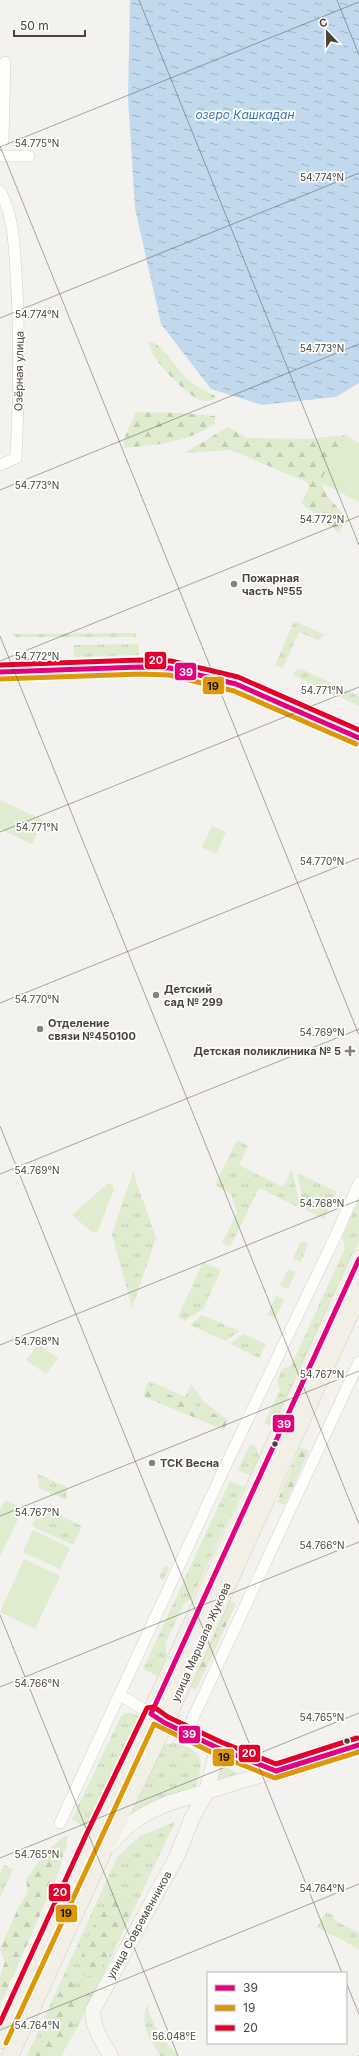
<svg xmlns="http://www.w3.org/2000/svg" width="359" height="2056" viewBox="0 0 359 2056" font-family="Inter,sans-serif">
  <style>
    .grass { fill: url(#grass-tufts) }
    .forest { fill: url(#forest-firs) }
    .park { fill: #dfecd0 }
    .water { fill: url(#water-ripples) }
    .lines { fill: none; stroke-linecap: round; stroke-linejoin: round }
    .street-casing { stroke: #d1d0cc; stroke-width: 12 }
    .secondary-casing { stroke: #d2cfc6; stroke-width: 16 }
    .primary-casing { stroke: #d4cfbd; stroke-width: 18 }
    .street { stroke: #fdfdfc; stroke-width: 11 }
    .secondary { stroke: #f7f6f1; stroke-width: 15 }
    .primary { stroke: #f2efe6; stroke-width: 17 }
    .bus-1-casing { stroke: #fff; stroke-width: 8 }
    .bus-2-casing { stroke: #fff; stroke-width: 8 }
    .bus-3-casing { stroke: #fff; stroke-width: 8 }
    .bus-1 { stroke: #e5007d; stroke-width: 5 }
    .bus-2 { stroke: #dd9709; stroke-width: 5 }
    .bus-3 { stroke: #e4002b; stroke-width: 5 }
    .ticks { fill: none; stroke: #4a453a; stroke-width: 1; stroke-opacity: 0.45 }
    .poi-dot { fill: #858279; stroke: #fff; stroke-width: 1.5 }
    .bus-dot { fill: #4a453a; stroke: #fff; stroke-width: 1.5 }
    .labels { text-anchor: middle; stroke-width: 3.5; stroke-linejoin: round; paint-order: stroke }
    .street-label { font-size: 11px; fill: #4a453a; stroke: #fff }
    .poi-label { font-size: 11px; font-weight: bold; fill: #4a453a; stroke: #fff; text-anchor: start }
    .water-label { font-size: 12px; font-style: italic; fill: #3873b1; stroke: #fff }
    .ticks-label { font-size: 10px; text-anchor: middle; fill: #4a453a; stroke: #fff; stroke-width: 3.5; stroke-linejoin: round; paint-order: stroke }
    .line-badge { stroke: #fff; stroke-width: 1.5 }
    .badge-label { font-size: 11px; text-anchor: middle; font-weight: bold; fill: #fff }
    .pale-badge-label { font-size: 11px; text-anchor: middle; font-weight: bold; fill: #111 }
  </style>
  <defs>
    <pattern id="grass-tufts" width="24" height="20" patternUnits="userSpaceOnUse"><rect width="24" height="20" fill="#dfecd0"/><path d="M3 7l-1-3M5 7V3M7 7l1-3M15 17l-1-3M17 17v-4M19 17l1-3" fill="none" stroke="#c1ccb3"/></pattern>
    <pattern id="forest-firs" width="22" height="20" patternUnits="userSpaceOnUse"><rect width="22" height="20" fill="#dfecd0"/><path d="M5 1l3.5 6h-7zM16 11l3.5 6h-7z" fill="#c1ccb3"/></pattern>
    <pattern id="water-ripples" width="26" height="14" patternUnits="userSpaceOnUse"><rect width="26" height="14" fill="#c2d9ed"/><path d="M2 4q2-2 4 0t4 0M15 11q2-2 4 0t4 0" fill="none" stroke="#a0b2c1"/></pattern>
  </defs>
  <rect width="100%" height="100%" fill="#f3f2ee"/>
  <path class="grass" d="M294 621 325 635 318 640 299 632 283 668 275 665Z
    M136 633V637H16L12 634Z
    M139 644V655L74 657V645Z
    M301 669 359 696V706L293 675 296 670Z
    M237 1140 248 1146 239 1165 283 1187 292 1169 300 1208 259 1188 230 1247 222 1243 237 1213 231 1194 215 1185Z
    M133 1172 156 1238 132 1308 112 1234Z
    M297 1173 337 1192 324 1219 305 1210Z
    M359 1200V1242L278 1416 269 1425 264 1423 280 1390 277 1381 282 1369 291 1366 345 1248 342 1237Z
    M301 1241 308 1244 301 1262 293 1259Z
    M203 1262 221 1270 203 1309 185 1321 178 1317Z
    M288 1269 296 1272 288 1289 280 1286Z
    M276 1296 284 1299 275 1319 267 1315Z
    M202 1315 239 1331 226 1341 190 1325Z
    M243 1334 266 1344 259 1358 230 1344Z
    M150 1381 185 1397 191 1384 204 1402 228 1420 147 1385Z
    M250 1444 257 1448 259 1458 251 1476 238 1470Z
    M38 1474 67 1487 66 1500 39 1488Z
    M230 1481 244 1487 192 1598 184 1604 165 1644 167 1656 158 1676 143 1669Z
    M44 1508 82 1526 73 1545 32 1526 39 1511Z
    M165 1565 169 1569 164 1580 159 1578Z
    M125 1713H131L140 1717 86 1829 72 1819 121 1716Z
    M175 1743C181 1745 191 1748 196 1752 206 1763 197 1781 194 1792L122 1823 161 1745Z
    M221 1765 243 1775 212 1787Z
    M175 1822 81 2021 61 2056H27L117 1857 140 1836Z
    M4 1865 13 1869 0 1898V1874Z
    M326 1912 334 1916V1920L359 1933V1949L317 1927Z
    M147 2005C152 2024 163 2042 179 2056H160C149 2037 140 2028 147 2005Z"/>
  <path class="forest" d="M149 341C161 343 177 369 186 378 195 387 206 390 215 396V399C211 401 206 402 200 400 186 394 147 356 149 341Z
    M136 412 181 413 215 416V424C182 444 160 444 124 448V439Z
    M228 427 247 438 308 439 345 435 321 482 327 496 347 518 339 533 301 503 309 488 308 483 231 450 184 453Z
    M147 1385 228 1420 224 1430 143 1396Z
    M300 1447 309 1451 285 1505 277 1502Z
    M228 1600 236 1604 196 1690 188 1686Z
    M67 1835V1843L58 1874 0 2006V1976L5 1962 0 1949 18 1908 28 1892 26 1880C38 1862 49 1846 67 1835Z
    M114 1894 122 1896 129 1901 130 1913 98 1975 84 1976C73 1956 98 1919 108 1900Z
    M70 1976 83 2006 67 2038 52 2056H32L56 1998Z"/>
  <path class="park" d="M345 435 359 443V502L320 482Z
    M0 800 43 820 32 844 0 829Z
    M212 826 226 832 216 854 202 847Z
    M111 1183 114 1189 98 1231 93 1233 72 1215 107 1184Z
    M38 1344 58 1358 46 1374 26 1360Z
    M5 1500 23 1509 0 1556V1510Z
    M33 1530 70 1548 60 1569 23 1552Z
    M24 1559 60 1576 35 1629 0 1612Z"/>
  <path class="water" d="M130 0H359V383L336 397 262 405 211 389 161 324 135 208 128 98Z"/>
  <g class="lines">
    <g class="street-casing">
      <path id="street" d="M0 144 3 141 5 62
        M0 156H29
        M0 191C14 216 14 245 16 273 20 335 19 396 16 458L0 465
        M120 1695 151 1714
        M186 1733 359 1362
        M60 1823 223 1471 336 1235 359 1183"/>
    </g>
    <g class="secondary-casing">
      <path id="secondary" d="M0 672 140 667 170 668 236 684 354 736
        M151 1714C189 1738 233 1756 276 1771
        M109 1846C128 1823 142 1814 169 1803L359 1745
        M111 2056C102 2041 92 2028 93 2010L177 1856 192 1818 206 1793 218 1748"/>
    </g>
    <g class="primary-casing">
      <path id="primary" d="M343 731 359 733
        M0 2040C119 1779 241 1520 359 1259
        M10 2056 102 1854 165 1723 359 1293"/>
    </g>
    <use href="#street" class="street"/>
    <use href="#secondary" class="secondary"/>
    <use href="#primary" class="primary"/>
    <g class="bus-1-casing">
      <path id="bus-1" d="M0 672 140 667 170 668 236 684 359 738
        M359 1259 151 1714 165 1723 218 1748 276 1771 359 1745"/>
    </g>
    <g class="bus-2-casing">
      <path id="bus-2" d="M0 679 140 674 169 675 234 691 356 744
        M6 2043 154 1724 215 1754 275 1778 359 1752"/>
    </g>
    <g class="bus-3-casing">
      <path id="bus-3" d="M0 665 140 660 171 661 238 677 359 730
        M0 2023 86 1835 147 1708 154 1707 168 1717 221 1742 276 1764 357 1738"/>
    </g>
    <use href="#bus-1" class="bus-1"/>
    <use href="#bus-2" class="bus-2"/>
    <use href="#bus-3" class="bus-3"/>
  </g>
  <path class="ticks" d="M139 0 359 545M337 0 359 55M0 146 359 1035M0 147 359 2M0 318 359 173M0 490 359 344M0 636 359 1524M0 661 359 516M0 832 359 687M0 1003 359 858M0 1126 342 1973M0 1174 359 1029M0 1345 359 1200M0 1516 359 1371M0 1615 178 2056M0 1687 359 1542M0 1858 359 1713M346 1982 359 2014M0 2030 359 1884M358 2056H359"/>
  <g class="poi-dot">
    <circle cx="234" cy="584" r="4"/>
    <circle cx="156" cy="995" r="4"/>
    <circle cx="40" cy="1029" r="4"/>
    <path d="M348 1045h4v4h4v4h-4v4h-4v-4h-4v-4h4z"/>
    <circle cx="152" cy="1463" r="4"/>
  </g>
  <g class="bus-dot">
    <circle cx="275" cy="1444" r="3.5"/>
    <circle cx="347" cy="1741" r="3.5"/>
  </g>
  <g class="labels">
    <g class="street-label">
      <text transform="translate(19 371) rotate(-89)" y="4">Озёрная улица</text>
      <text transform="translate(201 1642) rotate(-66)" y="4">улица Маршала Жукова</text>
      <text transform="translate(139 1925) rotate(-61)" y="4">улица Современников</text>
    </g>
    <g class="poi-label">
      <text x="242" y="582">Пожарная<tspan x="242" dy="13">часть №55</tspan></text>
      <text x="164" y="993">Детский<tspan x="164" dy="13">сад № 299</tspan></text>
      <text x="48" y="1027">Отделение<tspan x="48" dy="13">связи №450100</tspan></text>
      <text x="341" y="1055" text-anchor="end">Детская поликлиника № 5</text>
      <text x="160" y="1467">ТСК Весна</text>
    </g>
    <g class="water-label">
      <text x="245" y="119">озеро Кашкадан</text>
    </g>
  </g>
  <g class="ticks-label">
    <text x="37" y="147">54.775°N</text>
    <text x="322" y="181">54.774°N</text>
    <text x="37" y="318">54.774°N</text>
    <text x="322" y="352">54.773°N</text>
    <text x="37" y="489">54.773°N</text>
    <text x="322" y="523">54.772°N</text>
    <text x="37" y="660">54.772°N</text>
    <text x="322" y="694">54.771°N</text>
    <text x="37" y="831">54.771°N</text>
    <text x="322" y="865">54.770°N</text>
    <text x="37" y="1003">54.770°N</text>
    <text x="322" y="1036">54.769°N</text>
    <text x="37" y="1174">54.769°N</text>
    <text x="322" y="1207">54.768°N</text>
    <text x="37" y="1345">54.768°N</text>
    <text x="322" y="1378">54.767°N</text>
    <text x="37" y="1516">54.767°N</text>
    <text x="322" y="1549">54.766°N</text>
    <text x="37" y="1687">54.766°N</text>
    <text x="322" y="1721">54.765°N</text>
    <text x="37" y="1858">54.765°N</text>
    <text x="322" y="1892">54.764°N</text>
    <text x="37" y="2029">54.764°N</text>
    <text x="174" y="2040">56.048°E</text>
  </g>
  <g class="line-badge">
    <rect x="144" y="651" width="23" height="19" rx="4" fill="#e4002b"/>
    <rect x="174" y="662" width="23" height="19" rx="4" fill="#e5007d"/>
    <rect x="202" y="676" width="23" height="19" rx="4" fill="#dd9709"/>
    <rect x="272" y="1414" width="23" height="19" rx="4" fill="#e5007d"/>
    <rect x="178" y="1725" width="23" height="19" rx="4" fill="#e5007d"/>
    <rect x="238" y="1744" width="23" height="19" rx="4" fill="#e4002b"/>
    <rect x="212" y="1748" width="23" height="19" rx="4" fill="#dd9709"/>
    <rect x="48" y="1883" width="23" height="19" rx="4" fill="#e4002b"/>
    <rect x="55" y="1904" width="23" height="19" rx="4" fill="#dd9709"/>
  </g>
  <g class="badge-label">
    <text x="156" y="664">20</text>
    <text x="186" y="676">39</text>
    <text x="284" y="1428">39</text>
    <text x="189" y="1738">39</text>
    <text x="249" y="1757">20</text>
    <text x="60" y="1896">20</text>
  </g>
  <g class="pale-badge-label">
    <text x="213" y="690">19</text>
    <text x="224" y="1761">19</text>
    <text x="66" y="1917">19</text>
  </g>
  <rect x="207" y="1972" width="140" height="72" fill="#ffffff" stroke="#b7b5b0"/>
  <rect x="215" y="1985" width="20" height="6" fill="#e5007d" stroke="#b7b5b0"/>
  <text x="243" y="1992" font-size="12" fill="#4a453a">39</text>
  <rect x="215" y="2005" width="20" height="6" fill="#dd9709" stroke="#b7b5b0"/>
  <text x="243" y="2012" font-size="12" fill="#4a453a">19</text>
  <rect x="215" y="2025" width="20" height="6" fill="#e4002b" stroke="#b7b5b0"/>
  <text x="243" y="2032" font-size="12" fill="#4a453a">20</text>
  <g transform="translate(327 32) rotate(338)" stroke="#ffffff" stroke-width="3" paint-order="stroke">
  <path d="M0-3L7 15L0 10L-7 15Z" fill="#4a453a"/>
  <text y="-6" font-size="11" font-weight="bold" text-anchor="middle" fill="#4a453a">С</text>
  </g>
  <path d="M14 30v6h71v-6" fill="none" stroke="#4a453a" stroke-width="2"/>
  <text x="20" y="30" font-size="12" fill="#4a453a" stroke="#ffffff" stroke-width="3" paint-order="stroke">50 m</text>
</svg>
